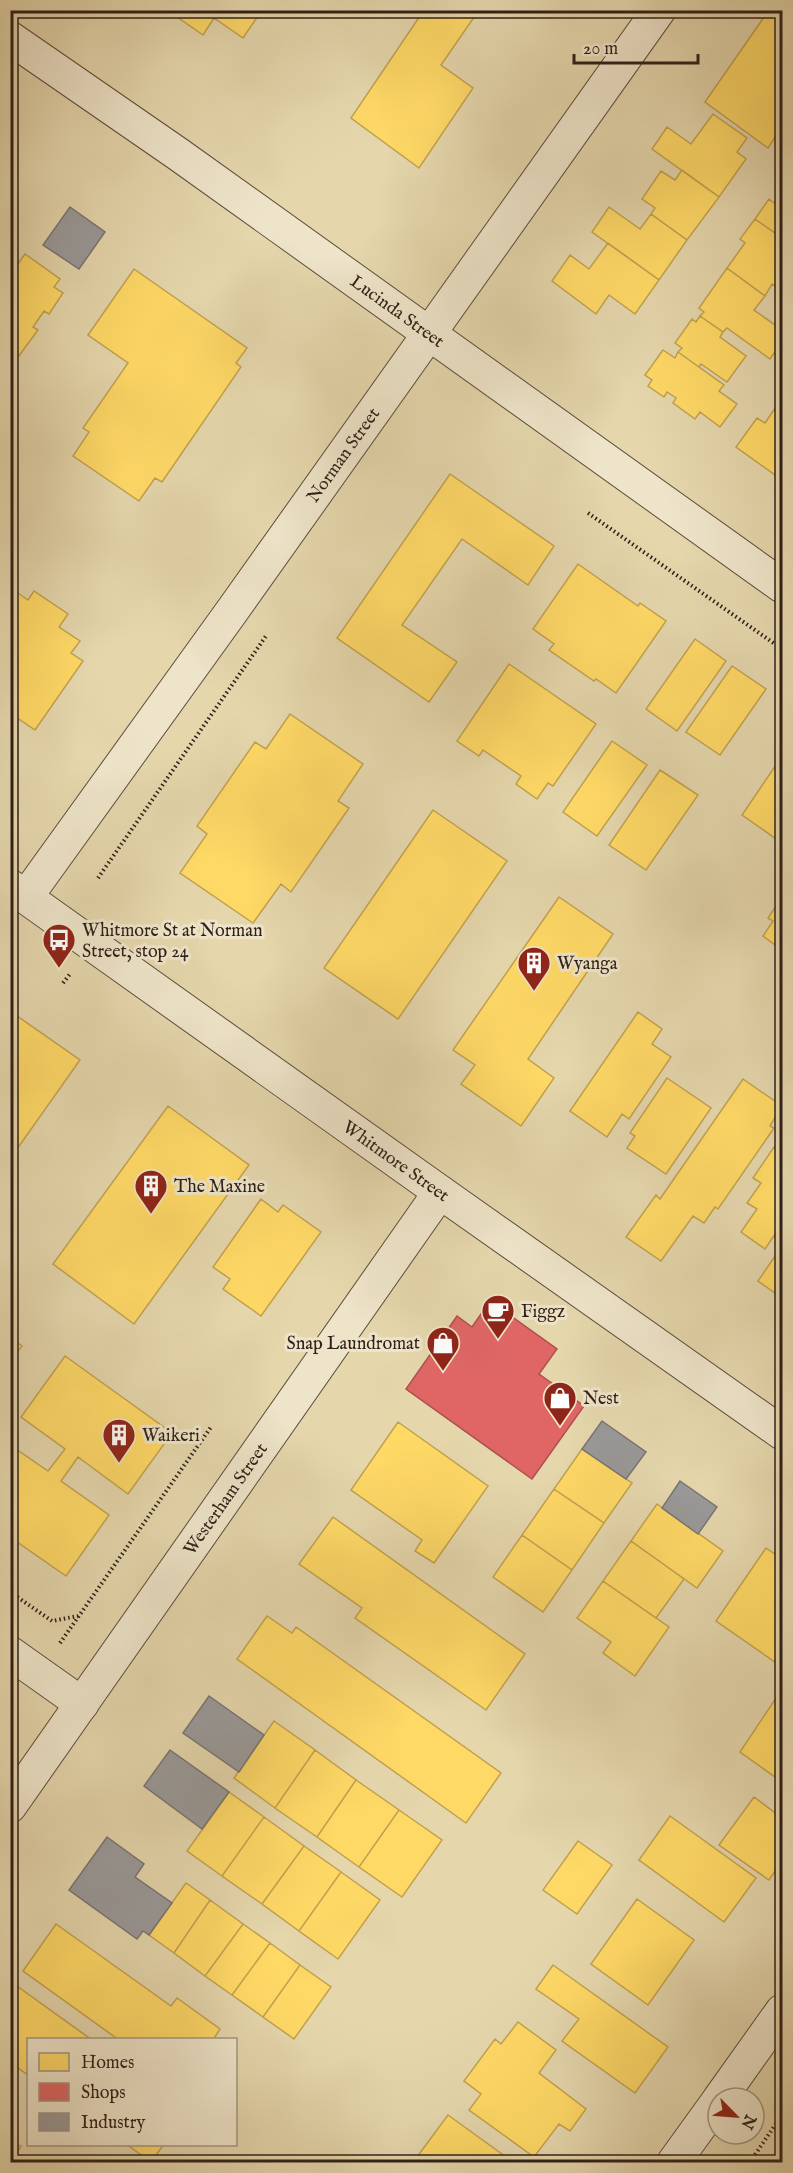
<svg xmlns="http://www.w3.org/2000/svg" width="793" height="2173" viewBox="0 0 793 2173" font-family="'IM FELL English',serif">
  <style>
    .homes { fill: #ffd966; stroke: #c1a14f; stroke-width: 1.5 }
    .shops { fill: #e06666; stroke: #ab514f; stroke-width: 1.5 }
    .industry { fill: #999; stroke: #797472; stroke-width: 1.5 }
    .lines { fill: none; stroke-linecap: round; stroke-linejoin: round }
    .minor-casing { stroke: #5c4d3d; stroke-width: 35 }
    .path { stroke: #2f1f18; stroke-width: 4; stroke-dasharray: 1.5 3; stroke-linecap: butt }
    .minor { stroke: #eee4c9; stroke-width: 33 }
    .labels { text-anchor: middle; stroke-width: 6; stroke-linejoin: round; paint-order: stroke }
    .street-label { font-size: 18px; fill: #2f1f18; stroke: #eee4c9 }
    .poi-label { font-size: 18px; fill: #2f1f18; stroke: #eee4c9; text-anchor: start }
  </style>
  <rect width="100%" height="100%" fill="#e5d6ac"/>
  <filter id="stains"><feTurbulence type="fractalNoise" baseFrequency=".00333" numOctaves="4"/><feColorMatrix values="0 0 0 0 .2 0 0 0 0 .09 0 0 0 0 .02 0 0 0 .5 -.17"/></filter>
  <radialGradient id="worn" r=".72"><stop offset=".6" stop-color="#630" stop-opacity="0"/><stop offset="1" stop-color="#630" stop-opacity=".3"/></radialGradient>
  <path class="homes" d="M167 10H262L243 38 214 18 203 35Z
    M424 10H479L441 65 473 88 419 168 351 118Z
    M769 10H782V127L768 148 705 102Z
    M713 114 747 138 737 152 746 159 719 197 652 149 667 127 691 144Z
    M682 170 719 197 687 240 651 214 655 208 642 199 661 171 675 180Z
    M782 191V238L755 219 769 199 774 203Z
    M609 207 640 229 651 214 687 240 659 280 592 232Z
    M755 219 782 238V291L772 284 765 296 727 268 745 243 740 239Z
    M608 243 659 280 635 314 609 295 596 314 552 281 570 255 589 269Z
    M25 254 60 279 54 287 63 293 49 314 44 311 33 327 38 330 10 368V275Z
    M727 268 765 296 754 310 782 330V342L770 359 727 328 723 332 700 316 704 312 699 308Z
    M134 269 247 348 236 363 241 367 162 482 155 478 139 501 73 456 89 432 83 428 128 363 88 335Z
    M700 316 723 332 720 337 746 356 727 382 701 364 699 367 678 352 682 348 675 343 692 319 696 322Z
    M663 350 675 358 678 352 724 385 719 391 737 404 720 427 700 412 695 419 673 403 676 398 667 392 664 397 648 386 652 380 645 375Z
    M782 398V480L736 447 757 418 765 423Z
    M450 474 554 546 528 585 462 539 402 625 457 662 429 702 337 638Z
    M578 564 638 606 640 603 666 621 616 693 596 679 594 681 549 650 554 644 533 629Z
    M15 591 28 600 34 591 68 614 59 627 80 641 71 653 83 661 35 730 10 713V598Z
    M695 639 726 661 677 731 646 709Z
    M509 664 596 724 553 786 548 783 537 799 516 784 521 776 483 750 479 756 457 741Z
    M732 666 766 689 720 755 686 732Z
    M290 714 363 764 338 801 349 808 291 892 281 884 253 923 180 873 207 834 197 826 255 742 266 749Z
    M612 741 647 765 597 836 563 812Z
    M782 756V843L742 815Z
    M660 770 698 795 646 870 609 845Z
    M433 810 507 861 398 1019 324 968Z
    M559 897 613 934 528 1059 554 1078 521 1126 461 1084 475 1065 453 1050Z
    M782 897V950L763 936 773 921 768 918Z
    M10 1011 80 1060 10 1159Z
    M638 1012 662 1029 652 1044 671 1057 629 1119 622 1114 607 1137 570 1111Z
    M667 1078 711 1108 666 1174 627 1148 635 1136 630 1133Z
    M743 1079 782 1106 770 1126 774 1128 718 1209 715 1207 704 1223 693 1216 661 1261 626 1237 656 1195 660 1199Z
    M168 1106 249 1165 134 1324 53 1264Z
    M782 1146V1224L765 1249 741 1232 757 1209 747 1203 761 1183 753 1178 774 1147 779 1151Z
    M261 1199 278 1212 283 1205 321 1232 261 1316 223 1289 230 1279 213 1267Z
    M782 1246V1298L758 1281Z
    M10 1337 22 1346 10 1362Z
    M65 1356 172 1433 128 1494 78 1457 61 1481 109 1515 66 1576 17 1542 14 1546 10 1544V1445L48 1471 65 1449 21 1417Z
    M398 1422 488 1486 434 1563 415 1551 422 1540 351 1490Z
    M582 1449 632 1483 604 1523 554 1489Z
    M554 1489 604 1523 572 1570 522 1535Z
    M657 1504 723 1551 697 1588 631 1541Z
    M333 1517 525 1654 486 1710 355 1618 362 1608 299 1564Z
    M522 1535 572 1570 543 1612 493 1577Z
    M631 1541 684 1579 656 1618 603 1581Z
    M766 1548 782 1559V1667L716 1621Z
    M603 1581 669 1627 635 1676 603 1653 611 1642 577 1618Z
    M267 1616 292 1633 296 1627 501 1773 466 1823 237 1659Z
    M782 1689V1782L740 1752Z
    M274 1721 315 1750 275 1808 234 1778Z
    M315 1750 356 1780 317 1837 275 1808Z
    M356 1780 399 1810 359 1867 317 1837Z
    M229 1792 264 1817 222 1876 187 1851Z
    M754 1797 782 1818V1861L769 1880 719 1845Z
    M399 1810 442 1840 402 1897 359 1867Z
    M670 1816 756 1878 724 1922 639 1860Z
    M264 1817 304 1846 262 1904 222 1876Z
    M578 1841 612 1865 577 1914 543 1890Z
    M304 1846 341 1872 299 1931 262 1904Z
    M341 1872 380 1900 338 1959 299 1931Z
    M186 1883 210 1900 174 1953 149 1935Z
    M637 1899 694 1940 648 2005 591 1964Z
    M210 1900 243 1924 205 1976 174 1953Z
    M56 1924 171 2006 177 1998 220 2029 213 2040H119L23 1971Z
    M243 1924 270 1943 232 1995 205 1976Z
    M270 1943 300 1965 263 2017 232 1995Z
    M300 1965 331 1987 294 2039 263 2017Z
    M553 1965 668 2047 635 2093 562 2041 579 2019 536 1989Z
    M10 1981 92 2040H28V2075L10 2062Z
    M518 2022 556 2050 539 2073 586 2109 570 2131 559 2124 534 2157 469 2110 481 2094 464 2081 495 2039 501 2044Z
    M448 2115 513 2162H416L414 2161Z
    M10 2141 21 2146 12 2162H10Z
    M126 2144H164L151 2162Z"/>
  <path class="shops" d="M490 1301 557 1349 539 1374 584 1406 532 1479 406 1389 457 1316 472 1327Z"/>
  <path class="industry" d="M70 207 105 232 79 269 43 245Z
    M602 1421 646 1452 626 1479 582 1449Z
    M680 1481 717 1507 698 1534 662 1508Z
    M209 1696 264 1735 239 1772 183 1733Z
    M170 1750 229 1792 202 1829 144 1786Z
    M107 1837 144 1864 135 1877 172 1903 149 1935 143 1931 137 1939 69 1890Z"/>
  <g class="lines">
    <g class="minor-casing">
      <g id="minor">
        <path id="s1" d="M10 38 178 154 782 586"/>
        <path id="s2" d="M10 886 440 1192 782 1433"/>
        <path id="s3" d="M26 897 232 611 659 10"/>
        <path d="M10 1653 82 1704"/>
        <path id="s4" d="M10 1806 440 1192"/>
        <path d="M720 2098 782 2011"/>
        <path d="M674 2162 718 2101"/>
      </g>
    </g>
    <path class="path" d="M588 513 782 649
      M98 878 266 636
      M63 983 70 974
      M10 1592 52 1621 78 1616
      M60 1643 211 1427
      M750 2162 782 2115"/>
    <use href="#minor" class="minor"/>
  </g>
  <defs>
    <g id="bus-pin" transform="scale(1.725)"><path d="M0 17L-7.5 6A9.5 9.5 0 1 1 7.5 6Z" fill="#8f2418" stroke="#eee4c9"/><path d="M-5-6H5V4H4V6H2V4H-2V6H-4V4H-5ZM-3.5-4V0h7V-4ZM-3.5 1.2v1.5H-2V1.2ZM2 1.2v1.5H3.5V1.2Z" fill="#fff"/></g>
    <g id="building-pin" transform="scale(1.725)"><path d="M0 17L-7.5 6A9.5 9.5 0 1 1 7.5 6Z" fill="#8f2418" stroke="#eee4c9"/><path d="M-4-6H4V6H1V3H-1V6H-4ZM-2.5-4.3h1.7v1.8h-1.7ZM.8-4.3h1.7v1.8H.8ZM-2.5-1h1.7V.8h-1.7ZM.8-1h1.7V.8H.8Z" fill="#fff"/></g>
    <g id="cafe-pin" transform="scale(1.725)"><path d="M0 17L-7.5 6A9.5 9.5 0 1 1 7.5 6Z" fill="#8f2418" stroke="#eee4c9"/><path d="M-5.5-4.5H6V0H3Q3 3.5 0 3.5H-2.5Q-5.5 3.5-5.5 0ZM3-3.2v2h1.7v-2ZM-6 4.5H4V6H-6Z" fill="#fff"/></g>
    <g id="shop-pin" transform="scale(1.725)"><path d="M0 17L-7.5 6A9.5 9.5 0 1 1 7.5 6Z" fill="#8f2418" stroke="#eee4c9"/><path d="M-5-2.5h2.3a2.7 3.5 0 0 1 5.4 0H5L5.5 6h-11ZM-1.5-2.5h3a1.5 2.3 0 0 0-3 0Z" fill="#fff"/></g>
  </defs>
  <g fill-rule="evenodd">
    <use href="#bus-pin" x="59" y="940"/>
    <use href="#building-pin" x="534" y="963"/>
    <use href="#building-pin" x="151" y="1186"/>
    <use href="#cafe-pin" x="498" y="1311"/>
    <use href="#shop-pin" x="443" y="1343"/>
    <use href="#shop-pin" x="560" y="1398"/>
    <use href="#building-pin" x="119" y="1435"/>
  </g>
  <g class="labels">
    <g class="street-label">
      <text dy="6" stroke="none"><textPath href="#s1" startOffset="474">Lucinda Street</textPath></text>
      <text dy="6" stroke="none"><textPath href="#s3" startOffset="544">Norman Street</textPath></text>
      <text dy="6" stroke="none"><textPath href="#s2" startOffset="474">Whitmore Street</textPath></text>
      <text dy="6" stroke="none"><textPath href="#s4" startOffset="375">Westerham Street</textPath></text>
    </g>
    <g class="poi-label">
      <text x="82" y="936">Whitmore St at Norman<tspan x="82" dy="21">Street, stop 24</tspan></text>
      <text x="557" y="969">Wyanga</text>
      <text x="174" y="1192">The Maxine</text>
      <text x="521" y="1317">Figgz</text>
      <text x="420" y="1349" text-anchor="end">Snap Laundromat</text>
      <text x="583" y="1404">Nest</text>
      <text x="142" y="1441">Waikeri</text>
    </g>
  </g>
  <rect width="793" height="2173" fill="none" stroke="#e5d6ac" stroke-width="36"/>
  <rect x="12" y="12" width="769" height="2149" fill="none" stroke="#2f1f18" stroke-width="3"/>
  <rect x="18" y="18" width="757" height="2137" fill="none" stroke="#2f1f18" stroke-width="1.5"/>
  <rect x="27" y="2038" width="210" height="108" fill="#eee4c9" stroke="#a29582" stroke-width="1.5"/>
  <rect x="39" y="2053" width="30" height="18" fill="#ffd966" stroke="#a29582" stroke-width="1.5"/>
  <text x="81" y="2068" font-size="18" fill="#2f1f18">Homes</text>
  <rect x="39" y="2083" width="30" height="18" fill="#e06666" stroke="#a29582" stroke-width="1.5"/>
  <text x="81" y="2098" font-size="18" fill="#2f1f18">Shops</text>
  <rect x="39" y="2113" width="30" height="18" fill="#999999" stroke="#a29582" stroke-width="1.5"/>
  <text x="81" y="2128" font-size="18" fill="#2f1f18">Industry</text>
  <g transform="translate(736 2116) rotate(115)"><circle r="28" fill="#eee4c9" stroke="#a29582" stroke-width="1.5"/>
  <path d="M0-4.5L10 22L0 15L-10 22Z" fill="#8f2418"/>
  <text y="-9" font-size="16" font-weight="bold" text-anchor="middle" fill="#2f1f18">N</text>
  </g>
  <path d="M574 54v9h124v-9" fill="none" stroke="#2f1f18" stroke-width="3"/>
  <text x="583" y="54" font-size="18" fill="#2f1f18" stroke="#eee4c9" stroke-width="4.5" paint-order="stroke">20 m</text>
  <rect width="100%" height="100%" filter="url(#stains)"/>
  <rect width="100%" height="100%" fill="url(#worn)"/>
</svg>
